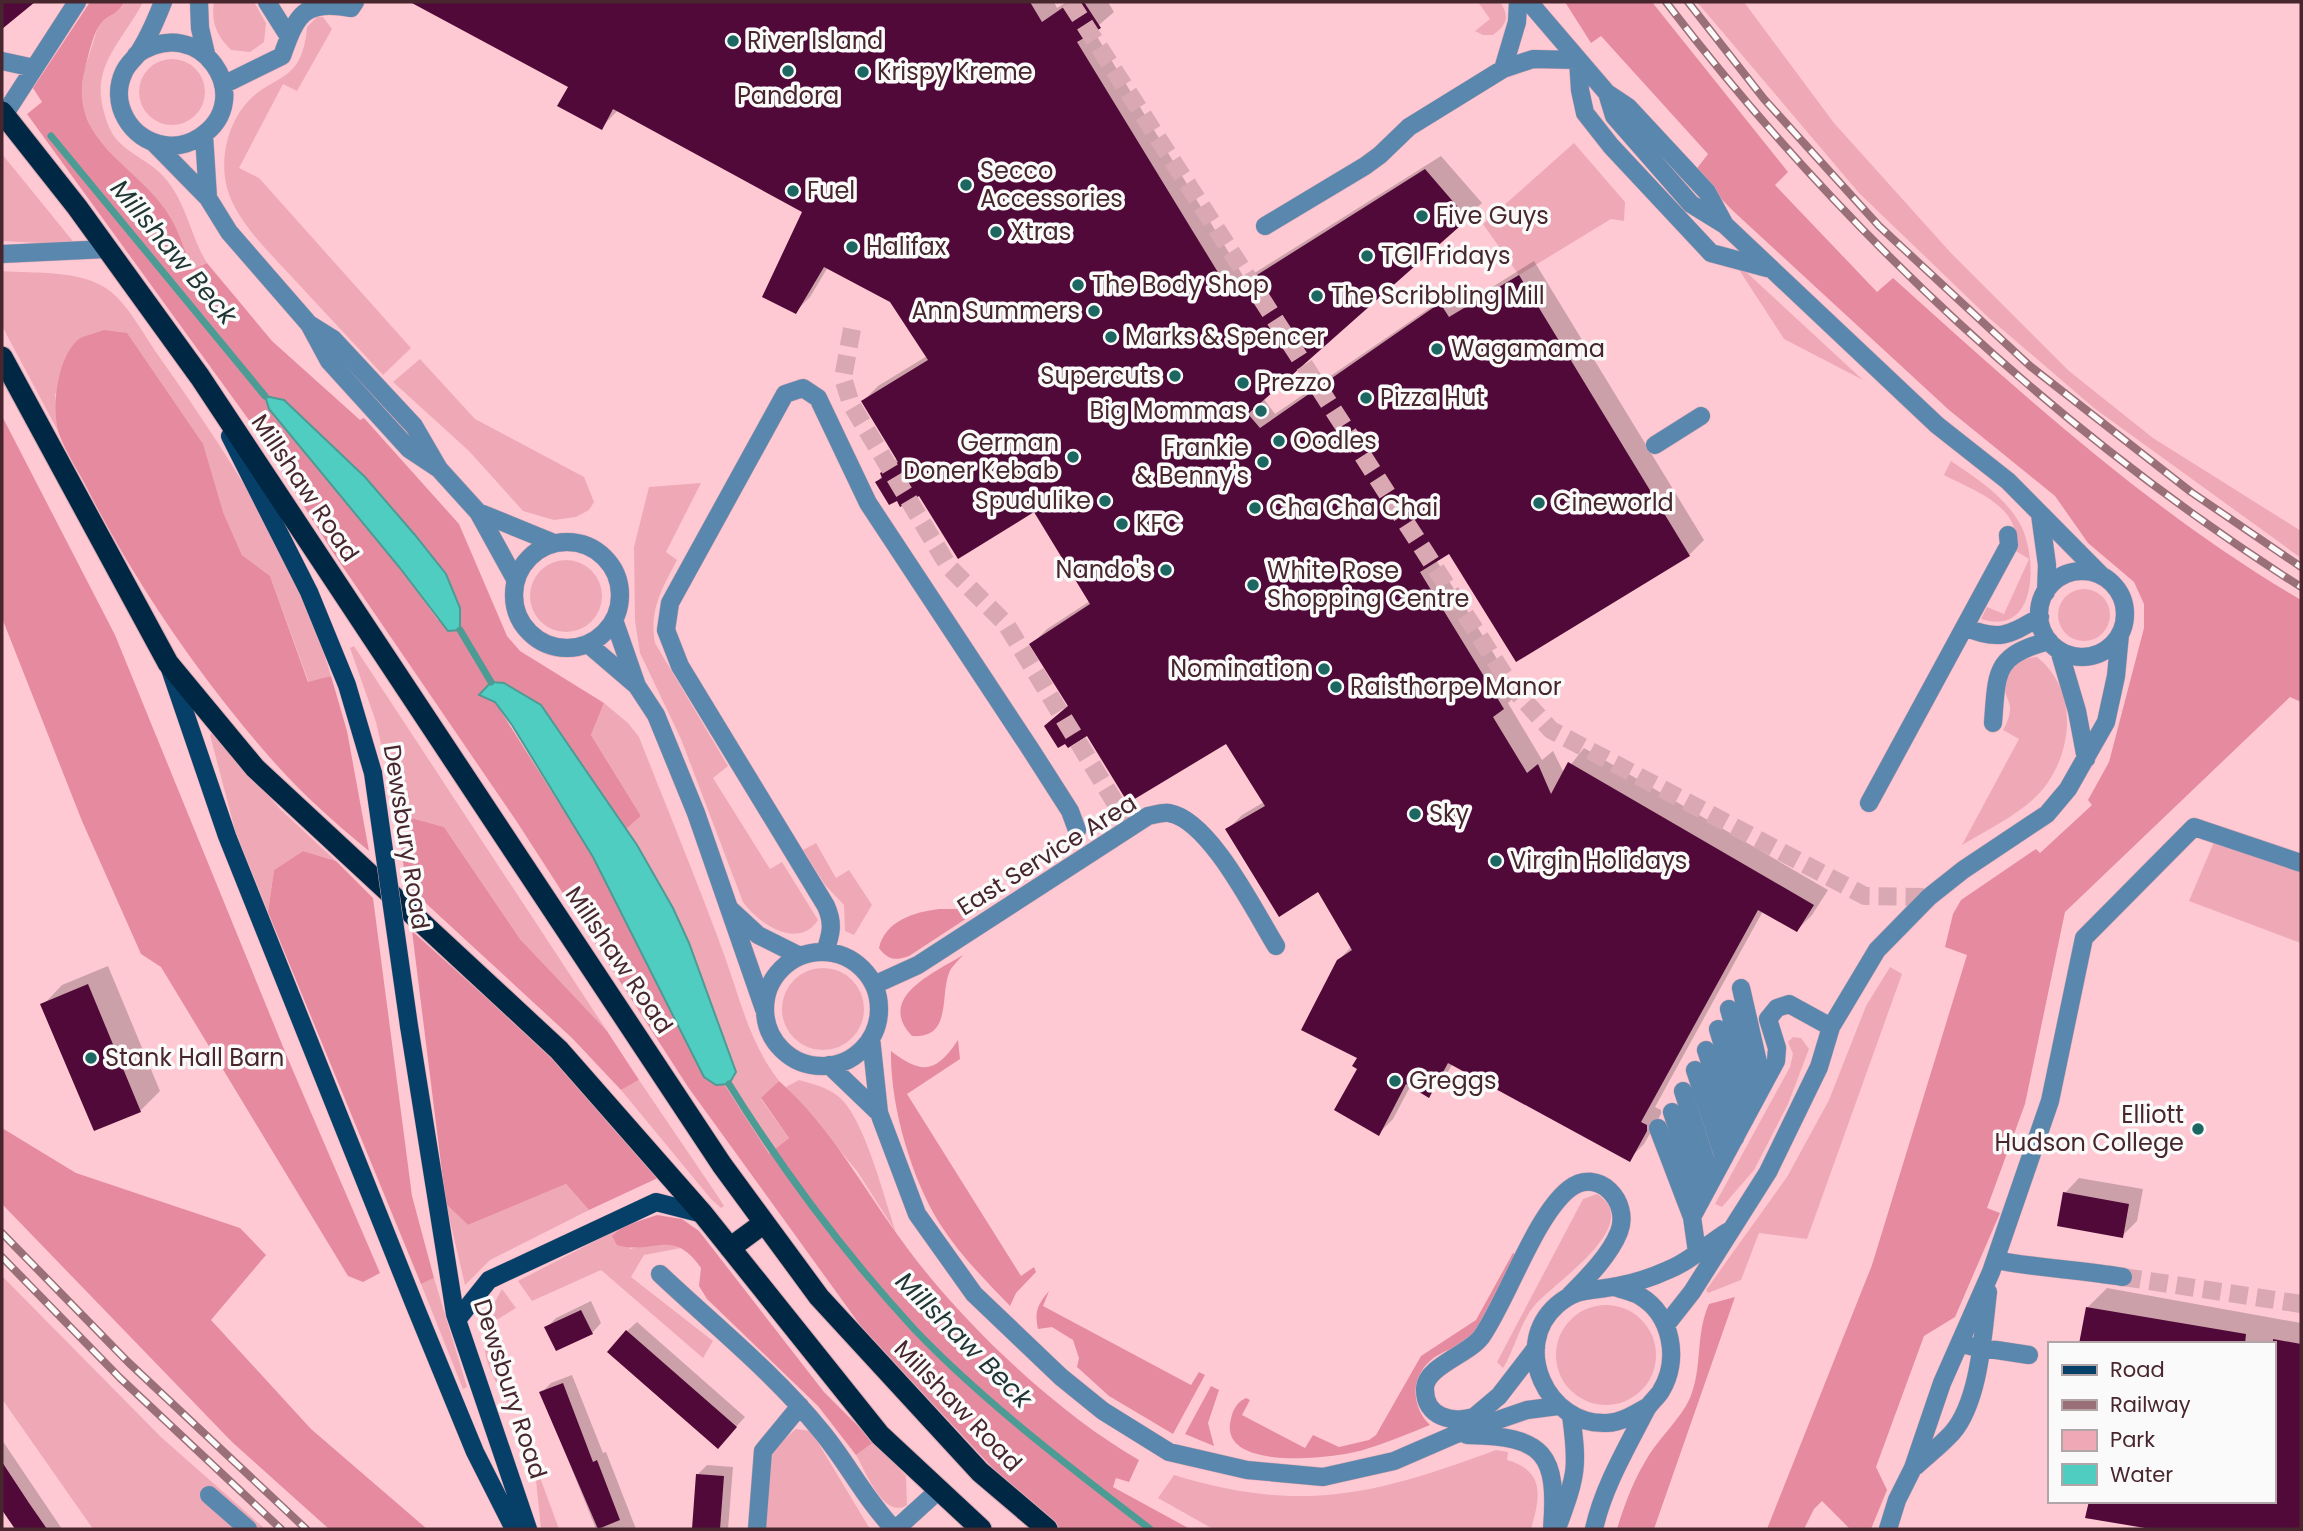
<svg xmlns="http://www.w3.org/2000/svg" width="2303" height="1531" viewBox="0 0 2303 1531" font-family="Poppins,sans-serif">
  <style>
    .green { fill: #efa9b6 }
    .forest { fill: #e68b9f; fill-rule: evenodd }
    .water { fill: #50cdc1; stroke: #4d9b95; stroke-width: 2 }
    .shadow { fill: #0003 }
    .lines { fill: none; stroke-linecap: round; stroke-linejoin: round }
    .stream { stroke: #4d9b95; stroke-width: 7 }
    .building { fill: #500938 }
    .minor-tunnel { stroke: #d9a8b2; stroke-width: 18; stroke-dasharray: 18 9; stroke-linecap: butt }
    .minor-casing { stroke: #d9a8b2; stroke-width: 19 }
    .major-casing { stroke: #d9a8b2; stroke-width: 19 }
    .highway-casing { stroke: #d9a8b2; stroke-width: 23 }
    .minor { stroke: #5a87ae; stroke-width: 18 }
    .major { stroke: #063f67; stroke-width: 18 }
    .highway { stroke: #002744; stroke-width: 21 }
    .rail-casing { stroke: #9a7078; stroke-width: 8 }
    .rail { stroke: #fafafa; stroke-width: 5; stroke-dasharray: 16; stroke-linecap: butt }
    .major-bridge-casing { stroke: #d9a8b2; stroke-width: 19; stroke-linecap: butt }
    .major-bridge { stroke: #063f67; stroke-width: 18 }
    .poi-dot { fill: #1c6761; stroke: #fafafa; stroke-width: 2.5 }
    .labels { text-anchor: middle; stroke-width: 7; stroke-linejoin: round; paint-order: stroke }
    .poi-label { font-size: 24px; fill: #47262d; stroke: #fafafa; text-anchor: start }
    .street-label { font-size: 24px; fill: #47262d; stroke: #fafafa }
    .water-label { font-size: 26px; font-style: italic; fill: #1f3533; stroke: #fafafa }
  </style>
  <rect width="100%" height="100%" fill="#fec9d3"/>
  <path class="green" d="M124 2H143C124 40 90 65 104 112 106 121 111 134 118 141 131 155 151 162 164 177 186 201 190 235 207 263L192 270 170 216 94 135 80 102 84 71 99 24 122 7Z
    M214 2H254L266 23 264 42 250 52 231 50C216 35 211 22 214 2Z
    M1478 2H1500C1510 16 1507 25 1493 35H1483L1475 31 1490 19Z
    M1697 2H1744L1834 123 1950 252 2069 371 2153 438 2301 531V558L2094 408 1989 318 1859 193Z
    M317 17H323L332 29 297 91 283 84 239 168 259 178 411 348 383 375C353 342 322 310 292 277 270 253 243 228 230 197 219 169 224 135 241 110 269 71 302 89 307 27Z
    M139 92a33 33 0 1 1 66 0a33 33 0 1 1-66 0Z
    M1574 143 1625 202 1624 221 1611 219 1519 275 1483 224Z
    M2 154 76 245 2 241Z
    M1732 259 1863 380 1784 339Z
    M2 271C35 274 82 269 110 291 129 306 144 335 158 355 227 453 298 559 331 676L309 683 270 576 242 555 223 512 55 393 59 433 2 326Z
    M420 359 475 419 584 477 594 502 589 510 576 517 554 520 523 511 469 451 393 382Z
    M1951 461C1976 478 2003 495 2019 522 2038 554 2039 638 1981 619L1987 607 2004 614 2029 559 2014 550C2025 507 1974 491 1944 475Z
    M701 483 666 552 677 560C662 589 649 610 655 643L728 766 713 778 770 869 782 862 818 920C798 951 758 923 743 902L681 739 640 653 635 621 634 547 649 487Z
    M530 596a36 36 0 1 1 72 0a36 36 0 1 1-72 0Z
    M2058 615a26 26 0 1 1 52 0a26 26 0 1 1-52 0Z
    M354 646 607 1031 520 939 444 827 397 814 376 722 350 648Z
    M2037 657C2078 690 2074 750 2043 789 2023 813 1988 829 1962 845L2019 739 2003 730C2007 723 2010 716 2010 708 2010 702 2006 697 2005 691 2003 670 2018 658 2037 657Z
    M604 703 628 723 639 737C668 811 699 885 726 960 741 1003 751 1045 779 1081L761 1099 789 1138 769 1155 724 1084H729L637 845 626 829 641 816 591 735Z
    M213 733 280 809 336 861 303 851 274 870 268 912 235 830 210 735Z
    M2214 842 2301 872V943L2189 901Z
    M816 843 836 878 849 870 872 905 854 935 845 931 844 905 825 885 803 850Z
    M1890 967 1902 974 1807 1239 1759 1233 1741 1280 1708 1293 1706 1290 1787 1177 1829 1100 1866 1006Z
    M782 1009a41 41 0 1 1 82 0a41 41 0 1 1-82 0Z
    M1793 1037 1801 1038 1809 1049 1788 1104 1754 1170 1722 1207 1715 1204 1790 1067 1793 1054 1788 1042Z
    M639 1080 717 1195 724 1206 721 1208 711 1199 621 1090Z
    M799 1080C813 1084 827 1087 839 1097 865 1119 884 1198 896 1232L857 1171 786 1087Z
    M566 1184 589 1210 490 1260 465 1285 446 1204 468 1225Z
    M1597 1194C1646 1225 1553 1283 1535 1305 1520 1322 1515 1349 1503 1368L1497 1362 1583 1199Z
    M624 1226 630 1249C647 1245 664 1239 681 1248L644 1255 631 1277 713 1341 703 1358 601 1270 532 1301 518 1281Z
    M2 1276 161 1437 265 1529H93L2 1399Z
    M434 1278 467 1387 463 1389 421 1284Z
    M502 1289 516 1308 493 1322 486 1339 515 1417C487 1365 469 1345 502 1289Z
    M1556 1355a50 50 0 1 1 100 0a50 50 0 1 1-100 0Z
    M796 1429 811 1431 870 1529H765L771 1458 775 1447Z
    M874 1442 906 1476 907 1505C884 1520 866 1472 856 1455Z
    M1496 1450 1508 1452 1507 1460C1546 1471 1540 1498 1531 1529H1213L1158 1498 1174 1475C1302 1514 1374 1495 1496 1450Z
    M534 1461 559 1529H541Z"/>
  <path class="forest" d="M90 2H124C120 13 108 15 101 23 93 33 88 57 85 69 66 141 137 164 169 215 179 231 185 252 192 270L207 263 272 341 360 420 364 418 459 524 507 636 520 651 604 703 591 735 641 816 626 829 590 776 495 702 593 857 716 1085 724 1084 769 1154 789 1138 761 1098 779 1081C832 1128 864 1190 905 1245 961 1322 1057 1413 1139 1460L1129 1482 1116 1478 1113 1487 1190 1529H1061L1002 1478 863 1329 688 1087 517 822 334 554 254 427 27 114 42 102 33 88ZM266 396 284 400 365 477 446 574 438 620 400 568 269 409Z
    M1565 2H1652L1788 172 1775 185 1877 292 1893 278C2022 394 2151 512 2301 600V702L2290 697 2065 912 2025 1104 1987 1208 2000 1213 1955 1317 1924 1336 1876 1467 1887 1490 1871 1529H1850L1822 1501 1814 1509 1804 1529H1767L1872 1265 1967 955 1945 947 1953 914 1961 900 2036 849 2040 853 2092 805 2088 800 2109 762 2144 628V604L2134 582 2088 543 2055 496 1949 410 1731 209 1695 171 1708 154 1601 36 1591 43Z
    M104 330 127 333 203 444 223 512 242 555 270 576 308 682 331 676 347 731 369 851C332 821 297 789 266 753 197 673 136 584 88 490 79 472 66 453 59 434 51 409 57 356 79 339 86 335 97 333 104 330Z
    M2 416 115 635 288 1059 380 1273 363 1282 348 1276 161 967 141 954 82 821 2 618Z
    M397 814 444 827 520 939 607 1031 639 1080 621 1090 572 1038 406 885Z
    M303 851 336 861 373 898 412 1196 434 1278 421 1284 268 912 274 870Z
    M939 909H981L909 956C895 961 888 960 879 948 885 921 914 912 939 909Z
    M412 931 559 1063 660 1177 589 1210 566 1184 468 1225 446 1204Z
    M963 955C959 960 951 967 949 973 940 996 952 1039 912 1036 875 997 936 972 963 955Z
    M958 1040 960 1059 907 1094 1021 1276 1034 1267 1036 1272 1016 1293 1010 1306C985 1280 959 1254 940 1224 911 1178 890 1105 891 1051 922 1075 936 1073 958 1040Z
    M2 1128 76 1173 240 1228 266 1255 211 1320 311 1429 427 1529H329L232 1442 2 1204Z
    M657 1215 682 1219 699 1231 824 1392 874 1442 856 1455 818 1406 707 1299 699 1286 701 1268C672 1226 653 1256 617 1245L612 1236 624 1226Z
    M1513 1253 1519 1257C1507 1277 1491 1317 1476 1334 1464 1347 1442 1349 1429 1362 1410 1380 1412 1407 1430 1425 1408 1434 1386 1443 1363 1450 1337 1458 1224 1472 1230 1424 1232 1412 1235 1403 1246 1398L1250 1400 1242 1415 1305 1448 1313 1435 1339 1447 1369 1440 1376 1435 1421 1356 1476 1320Z
    M1049 1291 1043 1306 1191 1385 1199 1372 1205 1375 1173 1434 1109 1396 1077 1367 1079 1358 1073 1340 1052 1327 1038 1329C1034 1312 1038 1304 1049 1291Z
    M1735 1297 1654 1529H1617C1625 1503 1634 1479 1649 1455 1661 1436 1681 1418 1690 1398 1703 1367 1695 1335 1709 1304Z
    M1211 1386 1219 1390 1208 1423 1214 1446 1185 1434Z"/>
  <path class="water" d="M265 396 284 400 365 477 415 535 446 574 460 608V630L448 631 400 568 269 409Z
    M491 682 504 683 541 705 637 845 673 908 689 943 736 1072 729 1084 716 1085 704 1077 593 857 512 725 495 702 479 695Z"/>
  <path class="shadow" d="M415 2H1054L1057 8 1067 2H1108L1114 12 1093 30 1245 279 1441 156 1482 203 1263 398 1275 414 1456 290 1465 304 1534 261 1704 540 1689 555 1450 552 1436 560 1518 693 1508 703 1542 760 1553 751 1564 773 1584 748 1828 890 1812 915 1797 930 1763 911 1655 1107 1661 1110V1114L1644 1144 1629 1159 1453 1063 1443 1080 1429 1095 1411 1085 1393 1119 1378 1134 1360 1069 1338 961 1352 946 1319 890 1227 830 1242 815 1264 802 1227 741 1087 734 1046 726 1069 704 1032 644 1047 629 1090 601 1035 510 919 493 877 482 897 458 863 401 878 386 927 356 891 300 828 267 810 297 795 312 805 211 618 110 601 128 570 87Z
    M108 966 160 1091 140 1111 43 1005 62 985Z
    M2079 1178 2143 1189 2137 1221 2122 1236 2065 1193Z
    M2107 1288 2301 1323V1529H2161L2087 1517 2090 1503 2079 1501H2273V1344H2080L2087 1308Z
    M591 1301 601 1323 592 1333 547 1327 556 1318Z
    M637 1322 745 1417 727 1437 627 1331Z
    M572 1375 603 1453 606 1452 636 1529H596L541 1393 551 1383Z
    M2 1440 62 1529H16L2 1508Z
    M707 1465 733 1467 728 1529H693L697 1475Z"/>
  <g class="lines">
    <path class="stream" d="M51 136 265 396
      M460 630 491 682
      M729 1084C783 1171 845 1254 915 1330 984 1402 1071 1468 1150 1529"/>
  </g>
  <path class="building" d="M2 2H35L2 29Z
    M410 2H1030L1042 22 1071 2H1084L1101 28 1077 42 1230 292 1425 169 1468 219 1248 414 1260 428 1440 303 1449 317 1519 275 1690 556 1516 662 1449 554 1420 572 1504 709 1493 717 1527 773 1538 764 1551 794 1568 762 1814 905 1797 932 1758 910 1641 1122 1647 1125V1131L1630 1162 1448 1063 1429 1098 1406 1084 1379 1136 1334 1110 1357 1069 1352 1066 1357 1058 1301 1030 1337 960 1352 950 1318 892 1279 917 1225 829 1265 806 1226 744 1128 803 1087 736 1068 748 1065 744 1058 748 1044 726 1068 706 1029 644 1090 604 1034 512 958 559 919 496 900 507 897 501 889 505 875 482 882 478 880 473 898 462 861 401 928 360 890 302 824 267 796 314 762 297 802 212 613 109 602 130 557 106 568 87Z
    M88 984 141 1112 94 1131 40 1004Z
    M2063 1192 2129 1204 2123 1238 2057 1226Z
    M2086 1307 2246 1334 2245 1344H2079Z
    M581 1310 593 1334 556 1351 544 1327Z
    M626 1330 737 1427 718 1449 607 1352Z
    M2273 1339 2301 1344V1529H2151L2085 1518 2089 1501H2273Z
    M563 1383 593 1462 597 1460 620 1520 598 1529 539 1392Z
    M2 1462 29 1503 47 1529H15L2 1510Z
    M696 1474 724 1476 720 1529H692Z"/>
  <g class="lines">
    <path class="minor-tunnel" d="M1070 2 1512 687 1551 730 1865 896 1929 897
      M852 329 843 378 851 404 949 567 1006 624 1130 827
      M2123 1277 2301 1304"/>
    <g class="minor-casing">
      <path id="minor" d="M199 2 200 28 206 54
        M267 2 289 37
        M1529 2 1607 93 1628 107 1707 192 1725 225
        M136 55C200 10 259 99 200 137 189 144 176 147 164 145 130 140 109 103 124 72 127 65 132 61 137 55 148 39 156 20 163 2
        M1578 60 1580 90 1585 113 1611 146 1711 253 1767 268
        M2 61 34 68
        M1503 69 1517 22 1518 2
        M223 85 282 56C297 14 303 0 351 8L355 2
        M1607 93 1614 116 1691 204 1725 225 1937 425 2008 481 2102 576
        M4 115 77 2
        M204 135 208 198
        M155 144 208 198 229 232 309 324 329 361 409 449 439 469
        M1265 226 1365 166 1380 155 1409 127 1503 69 1533 59 1578 60
        M2 254 107 249
        M309 324 333 339 414 426 439 469 478 512 515 579
        M1655 445 1701 416
        M478 512 554 543
        M2040 514 2047 565 2046 592
        M514 595a53 53 0 1 1 106 0a53 53 0 1 1-106 0Z
        M2039 614a43 43 0 1 1 86 0a43 43 0 1 1-86 0Z
        M614 620 637 686 656 715 696 813 764 1009
        M1965 627C1999 642 2009 635 2040 617
        M588 644 637 686
        M2059 650 2077 711 2086 759
        M1993 723C1997 672 1994 655 2049 641
        M1869 803 2009 545 2008 535
        M731 910 758 935 800 956
        M825 952C831 934 834 924 826 906L680 666 666 630 670 603 785 394 803 388 818 398 868 503 1031 750 1070 811 1077 830
        M765 1009a57 57 0 1 1 114 0a57 57 0 1 1-114 0Z
        M874 985 918 965 1148 816C1154 815 1163 812 1169 813 1210 820 1255 912 1276 946
        M1741 988 1763 1084
        M1729 1009 1754 1101
        M1718 1029 1745 1119
        M871 1038 879 1113 917 1214 974 1294 1061 1377 1103 1411 1169 1452 1247 1470 1323 1477 1394 1461 1454 1435 1527 1410 1558 1406
        M1706 1050 1735 1138
        M829 1065 879 1113
        M1695 1070 1724 1158
        M1683 1091 1712 1180
        M1672 1112 1701 1200
        M1658 1128 1692 1217
        M1697 1252 1692 1217 1776 1061 1777 1048 1768 1019 1777 1008 1789 1004 1831 1027
        M1995 1260C2038 1268 2080 1270 2123 1277
        M660 1274C714 1325 774 1373 821 1431 847 1462 865 1499 894 1529
        M1666 1325 1692 1292 1768 1172 1819 1067 1831 1027 1877 950 1929 897 1963 870 2047 814 2068 789 2106 722 2116 676 2120 634
        M1970 1346 2029 1355
        M1647 1407C1635 1414 1622 1422 1607 1423 1547 1426 1510 1346 1557 1305 1579 1286 1592 1292 1617 1286 1634 1283 1653 1277 1668 1270 1689 1262 1708 1244 1727 1232
        M1474 1417C1453 1423 1424 1418 1425 1388 1426 1366 1470 1354 1482 1336 1508 1298 1535 1216 1569 1189 1598 1166 1631 1202 1619 1232 1610 1255 1588 1277 1570 1295
        M1467 1423 1499 1396 1536 1348
        M1467 1435C1545 1436 1558 1454 1552 1529
        M1916 1466C1928 1455 1941 1445 1952 1433 1980 1401 1983 1332 1988 1292
        M209 1495 248 1529
        M1559 1523C1577 1474 1578 1466 1571 1415
        M757 1529 763 1451 800 1406
        M896 1529 940 1489
        M1594 1529C1603 1488 1626 1449 1645 1412 1649 1403 1657 1398 1661 1391 1680 1360 1672 1315 1640 1296 1633 1292 1623 1290 1615 1287
        M1888 1529 1897 1500 1913 1468 1942 1383 1991 1272 2050 1101 2084 938 2194 827 2301 863"/>
    </g>
    <g class="major-casing">
      <path id="major" d="M230 436 309 592 347 685 373 773
        M170 669 227 836 415 1306 475 1452 514 1529
        M409 1026 455 1314 528 1529
        M457 1320 489 1280 656 1202 703 1214"/>
    </g>
    <g class="highway-casing">
      <path id="highway" d="M2 112 77 207 200 377 722 1165 819 1297 980 1472 1047 1529
        M2 357 168 663 255 768 559 1050 703 1214 880 1435 981 1529
        M730 1248 764 1223"/>
    </g>
    <use href="#minor" class="minor"/>
    <use href="#major" class="major"/>
    <use href="#highway" class="highway"/>
    <g class="rail-casing">
      <path id="rail" d="M1666 2C1841 231 2058 432 2301 587
        M1688 2 1764 99 1879 226 2030 366 2191 492 2301 567
        M2 1233 128 1362 306 1529
        M2 1257 120 1378 281 1529"/>
    </g>
    <use href="#rail" class="rail"/>
    <g class="major-bridge-casing">
      <path id="major-bridge" d="M373 773 409 1026"/>
    </g>
    <use href="#major-bridge" class="major-bridge"/>
  </g>
  <g class="poi-dot">
    <circle cx="733" cy="41" r="7"/>
    <circle cx="788" cy="71" r="7"/>
    <circle cx="863" cy="72" r="7"/>
    <circle cx="966" cy="185" r="7"/>
    <circle cx="793" cy="191" r="7"/>
    <circle cx="1422" cy="216" r="7"/>
    <circle cx="996" cy="232" r="7"/>
    <circle cx="852" cy="247" r="7"/>
    <circle cx="1367" cy="256" r="7"/>
    <circle cx="1078" cy="285" r="7"/>
    <circle cx="1317" cy="296" r="7"/>
    <circle cx="1094" cy="311" r="7"/>
    <circle cx="1111" cy="337" r="7"/>
    <circle cx="1437" cy="349" r="7"/>
    <circle cx="1175" cy="376" r="7"/>
    <circle cx="1243" cy="383" r="7"/>
    <circle cx="1366" cy="398" r="7"/>
    <circle cx="1261" cy="411" r="7"/>
    <circle cx="1279" cy="441" r="7"/>
    <circle cx="1073" cy="457" r="7"/>
    <circle cx="1263" cy="462" r="7"/>
    <circle cx="1105" cy="501" r="7"/>
    <circle cx="1539" cy="503" r="7"/>
    <circle cx="1255" cy="508" r="7"/>
    <circle cx="1122" cy="524" r="7"/>
    <circle cx="1166" cy="570" r="7"/>
    <circle cx="1253" cy="585" r="7"/>
    <circle cx="1324" cy="669" r="7"/>
    <circle cx="1336" cy="687" r="7"/>
    <circle cx="1415" cy="814" r="7"/>
    <circle cx="1496" cy="861" r="7"/>
    <circle cx="91" cy="1058" r="7"/>
    <circle cx="1395" cy="1081" r="7"/>
    <circle cx="2198" cy="1129" r="7"/>
  </g>
  <g class="labels">
    <g class="poi-label">
      <text x="747" y="49">River Island</text>
      <text x="877" y="80">Krispy Kreme</text>
      <text x="788" y="104" text-anchor="middle">Pandora</text>
      <text x="980" y="179">Secco<tspan x="980" dy="28">Accessories</tspan></text>
      <text x="807" y="199">Fuel</text>
      <text x="1436" y="224">Five Guys</text>
      <text x="1010" y="240">Xtras</text>
      <text x="866" y="255">Halifax</text>
      <text x="1381" y="264">TGI Fridays</text>
      <text x="1092" y="293">The Body Shop</text>
      <text x="1331" y="304">The Scribbling Mill</text>
      <text x="1080" y="319" text-anchor="end">Ann Summers</text>
      <text x="1125" y="345">Marks &amp; Spencer</text>
      <text x="1451" y="357">Wagamama</text>
      <text x="1161" y="384" text-anchor="end">Supercuts</text>
      <text x="1257" y="391">Prezzo</text>
      <text x="1380" y="406">Pizza Hut</text>
      <text x="1247" y="419" text-anchor="end">Big Mommas</text>
      <text x="1293" y="449">Oodles</text>
      <text x="1059" y="451" text-anchor="end">German<tspan x="1059" dy="28">Doner Kebab</tspan></text>
      <text x="1249" y="456" text-anchor="end">Frankie<tspan x="1249" dy="28">&amp; Benny's</tspan></text>
      <text x="1091" y="509" text-anchor="end">Spudulike</text>
      <text x="1553" y="511">Cineworld</text>
      <text x="1269" y="516">Cha Cha Chai</text>
      <text x="1136" y="532">KFC</text>
      <text x="1152" y="578" text-anchor="end">Nando's</text>
      <text x="1267" y="579">White Rose<tspan x="1267" dy="28">Shopping Centre</tspan></text>
      <text x="1310" y="677" text-anchor="end">Nomination</text>
      <text x="1350" y="695">Raisthorpe Manor</text>
      <text x="1429" y="822">Sky</text>
      <text x="1510" y="869">Virgin Holidays</text>
      <text x="105" y="1066">Stank Hall Barn</text>
      <text x="1409" y="1089">Greggs</text>
      <text x="2184" y="1123" text-anchor="end">Elliott<tspan x="2184" dy="28">Hudson College</tspan></text>
    </g>
    <g class="street-label">
      <text transform="translate(305 488) rotate(56)" y="8">Millshaw Road</text>
      <text transform="translate(406 837) rotate(81)" y="8">Dewsbury Road</text>
      <text transform="translate(1047 855) rotate(-32)" y="8">East Service Area</text>
      <text transform="translate(619 960) rotate(56)" y="8">Millshaw Road</text>
      <text transform="translate(510 1389) rotate(72)" y="8">Dewsbury Road</text>
      <text transform="translate(958 1406) rotate(46)" y="8">Millshaw Road</text>
    </g>
    <g class="water-label">
      <text transform="translate(174 252) rotate(50)" y="9">Millshaw Beck</text>
      <text transform="translate(964 1340) rotate(45)" y="9">Millshaw Beck</text>
    </g>
  </g>
  <rect width="2303" height="1531" fill="none" stroke="#47262d" stroke-width="7"/>
  <rect x="2048" y="1342" width="228" height="161" fill="#fafafa" stroke="#b2a5a8" stroke-width="2"/>
  <rect x="2062" y="1365" width="35" height="10" fill="#063f67" stroke="#b2a5a8" stroke-width="2"/>
  <text x="2110" y="1377" font-size="21" fill="#47262d">Road</text>
  <rect x="2062" y="1400" width="35" height="10" fill="#9a7078" stroke="#b2a5a8" stroke-width="2"/>
  <text x="2110" y="1412" font-size="21" fill="#47262d">Railway</text>
  <rect x="2062" y="1430" width="35" height="21" fill="#efa9b6" stroke="#b2a5a8" stroke-width="2"/>
  <text x="2110" y="1447" font-size="21" fill="#47262d">Park</text>
  <rect x="2062" y="1464" width="35" height="21" fill="#50cdc1" stroke="#b2a5a8" stroke-width="2"/>
  <text x="2110" y="1482" font-size="21" fill="#47262d">Water</text>
</svg>
